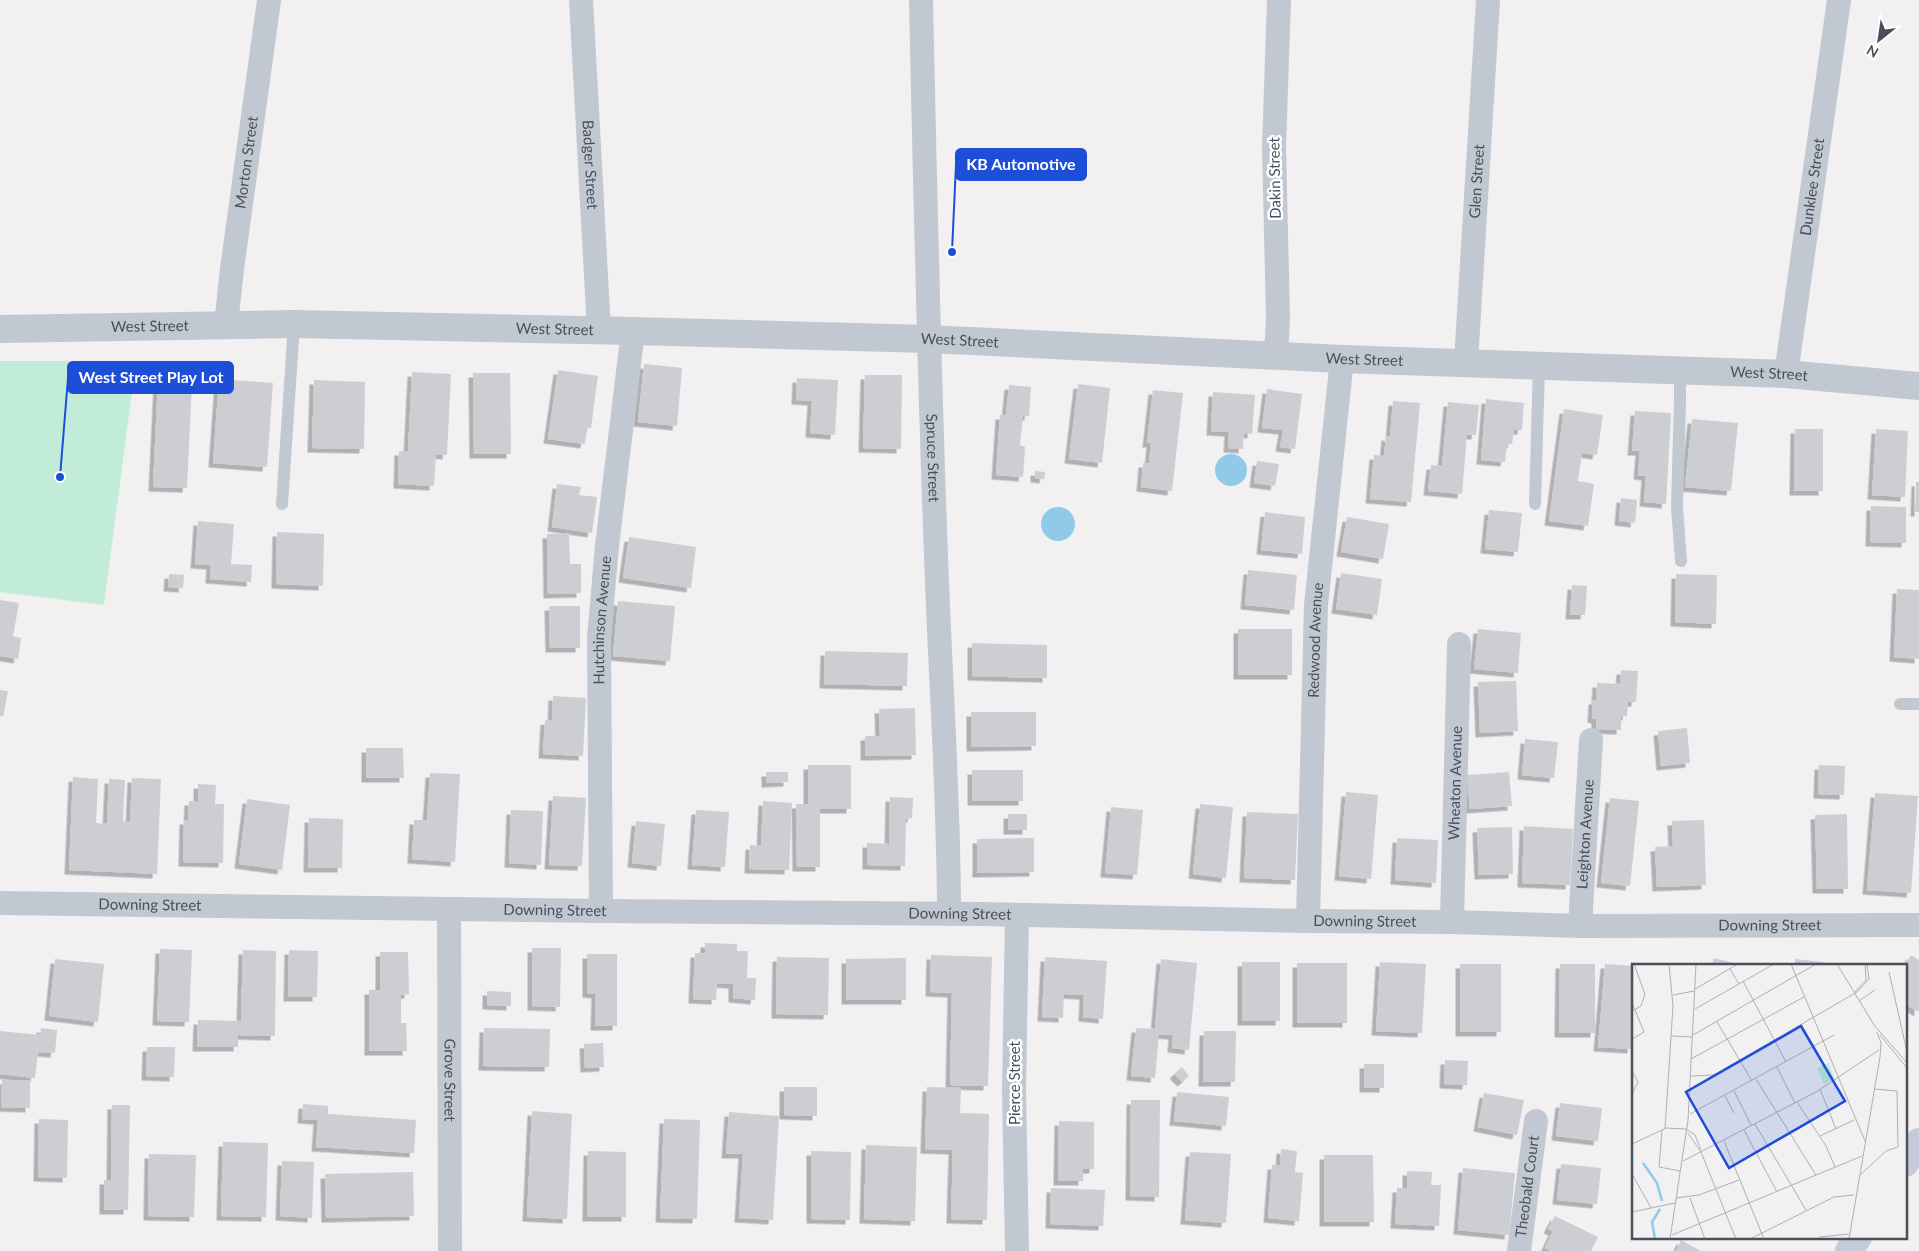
<svg xmlns="http://www.w3.org/2000/svg" width="1919" height="1251" viewBox="0 0 1919 1251" font-family="Lato,sans-serif">
  <style>
    .green { fill: #c1edd8 }
    .water { fill: #90cae8 }
    .building { fill: #cdced4; filter: url(#shadow) }
    .lines { fill: none; stroke-linecap: round; stroke-linejoin: round }
    .service { stroke: #c1c8d1; stroke-width: 12 }
    .minor { stroke: #c1c8d1; stroke-width: 24 }
    .tertiary { stroke: #c1c8d1; stroke-width: 28 }
    .secondary { stroke: #c4cad7; stroke-width: 28 }
    .labels { text-anchor: middle; stroke-width: 5; stroke-linejoin: round; paint-order: stroke }
    .street-label { font-size: 15px; fill: #49505c; stroke: #fff }
    .inset-river { fill: none; stroke: #90cae8; stroke-width: 2.5 }
    .inset-road { fill: none; stroke: #aeb0b5; stroke-width: 1 }
    .view { fill: #1d4ed8; fill-opacity: 0.15; stroke: #1d4ed8; stroke-width: 2.5 }
    .inset-edge { fill: none; stroke: #49505c; stroke-width: 2.5 }
    .leader { fill: none; stroke: #1d4ed8; stroke-width: 2 }
    .callout-dot { fill: #1d4ed8; stroke: #fff; stroke-width: 2 }
    .callout { fill: #1d4ed8; stroke: #1d4ed8; stroke-width: 2 }
    .callout-label { font-size: 16px; text-anchor: middle; font-weight: bold; fill: #fff }
  </style>
  <defs>
    <filter id="shadow"><feDropShadow dx="-4.5" dy="4.5" stdDeviation="0" flood-color="#0004"/></filter>
  </defs>
  <rect width="100%" height="100%" fill="#f2f0f0"/>
  <path class="green" d="M0 361H136L104 605 0 592Z"/>
  <path class="water" d="M1215 470a16 16 0 1 1 32 0a16 16 0 1 1-32 0Z
    M1041 524a17 17 0 1 1 34 0a17 17 0 1 1-34 0Z"/>
  <path class="building" d="M644 364 682 368 677 426 638 422Z
    M558 370 598 376 591 428H587L585 444 548 439Z
    M412 372 451 374 447 455 436 454 434 486 398 484 399 451H408Z
    M473 373H510L511 454H474Z
    M865 375H902L901 449 863 448Z
    M797 378 838 380 835 435 810 433 812 401 796 400Z
    M219 379 273 383 267 467 213 463Z
    M158 380 192 382 187 488 153 487Z
    M314 380 365 382 364 449 312 448Z
    M1078 384 1110 388 1102 463 1069 459Z
    M1009 385 1031 387 1029 416H1023L1020 445 1025 447 1023 477 996 475 1000 415H1006Z
    M1267 389 1302 394 1295 449 1280 447 1283 430 1262 428Z
    M1153 390 1183 393 1172 491 1141 487 1143 463H1149L1151 443H1147Z
    M1213 392 1255 395 1252 434 1244 433 1243 449 1228 448 1229 432 1211 431Z
    M1486 399 1524 403 1522 430H1514L1512 444H1507L1505 462 1481 460Z
    M1393 401 1420 403 1411 502 1370 499 1374 455 1384 456 1386 436 1390 437Z
    M1448 402 1479 405 1476 435H1467L1462 494 1428 491 1431 465 1442 466Z
    M1564 409 1603 415 1597 455 1582 453 1578 481 1594 484 1588 526 1549 521Z
    M1635 411 1671 413 1666 504 1644 502 1646 476 1638 475 1640 451H1632Z
    M1692 419 1738 423 1731 491 1685 487Z
    M1795 429H1823V491H1794Z
    M1876 429 1908 431 1905 497 1872 495Z
    M1257 461 1279 464 1275 486 1254 483Z
    M1035 471 1045 472 1044 479 1035 478Z
    M1916 482H1919V512H1915Z
    M557 484 581 487 579 495 597 497 592 533 552 527Z
    M1621 498 1637 500 1635 523 1619 521Z
    M1871 506 1906 507V543L1870 542Z
    M1489 510 1522 513 1518 552 1485 549Z
    M1265 512 1305 517 1302 554 1261 550Z
    M1347 517 1389 524 1383 559 1341 552Z
    M198 521 234 524 231 564 252 565 251 582 210 579 211 565 195 564Z
    M277 532 324 534 323 586 276 584Z
    M569 533 570 564H581V593L548 594 547 534Z
    M629 537 696 547 691 588 623 578Z
    M1248 570 1297 575 1294 610 1245 605Z
    M1341 573 1382 579 1377 615 1336 609Z
    M169 574 184 575 183 588 168 587Z
    M1676 574 1717 575 1716 624 1675 622Z
    M1572 585 1587 586 1585 615H1570Z
    M1897 589 1919 590V659L1894 657Z
    M0 600 19 603 13 636 21 638 18 659 0 656Z
    M618 601 675 606 670 661 613 656Z
    M549 606H580V648H550Z
    M1238 629H1292V675H1238Z
    M1478 629 1521 633 1518 673 1474 669Z
    M972 643 1047 645V678L972 676Z
    M825 651 908 653 907 686 824 684Z
    M1621 670 1638 671 1636 702H1628L1627 716H1621V730L1596 729V719L1592 718 1593 700H1596L1597 683 1620 684Z
    M1516 681 1518 731 1480 733 1478 682Z
    M0 690 8 691 3 717 0 716Z
    M553 696 586 698 583 756 543 754 545 720 552 721Z
    M915 708 916 755 865 756V736H880L879 709Z
    M971 712H1036V746L971 747Z
    M1687 728 1690 763 1661 766 1658 731Z
    M1525 739 1558 742 1554 778 1522 775Z
    M366 748H403L404 778H366Z
    M808 765H851V809H820V867H797L796 804H808Z
    M1819 765 1845 766 1844 795 1818 794Z
    M972 770H1023V801H972Z
    M766 772H788V782L766 783Z
    M1509 772 1512 806 1470 809 1467 775Z
    M430 773 460 774 455 862 412 859 414 820H427Z
    M73 777 98 779 96 823 107 824 109 779 125 780 123 821 130 822 132 778 161 779 157 874 69 870Z
    M198 784 216 785 215 804H224L223 863 183 862 184 820H188L189 801H198Z
    M1346 792 1378 795 1371 879 1339 876Z
    M1875 793 1918 796 1911 893 1867 890Z
    M553 796 586 798 582 866 549 865Z
    M890 797 913 798 912 818 906 819 905 866 867 865V843L889 844Z
    M1610 798 1639 801 1630 886 1601 883Z
    M247 799 290 805 282 870 239 864Z
    M763 801 792 803 789 870 749 869 750 845 761 846Z
    M1200 804 1233 807 1226 878 1193 874Z
    M1111 807 1143 810 1137 875 1105 873Z
    M511 810 543 811 541 865 509 863Z
    M696 810 729 812 725 867 692 865Z
    M1247 812 1298 814 1295 880 1244 878Z
    M1008 814H1027V830H1008Z
    M1847 814 1848 889H1817L1815 815Z
    M309 818 343 819 342 868H308Z
    M1704 820 1706 885 1657 887 1655 847 1673 846 1672 821Z
    M636 821 665 824 661 866 632 863Z
    M1524 826 1573 829 1570 885 1522 883Z
    M1512 827 1513 874 1479 875 1477 828Z
    M1034 838V872L977 873V839Z
    M1397 838 1438 840 1436 883 1395 880Z
    M705 943 737 944V951H748L747 978H756L755 1000 733 998V984L717 983 716 1000 693 999 695 953H705Z
    M532 948H561L560 1007 532 1006Z
    M160 949 192 950 189 1022 157 1021Z
    M243 950 276 951 275 1036 238 1035V1047H197L198 1020 241 1021Z
    M289 950 318 951 317 997H288Z
    M380 952H408L409 994 401 995V1023H406L407 1051H369V990H380Z
    M587 954H617V1026H595L596 994 587 993Z
    M931 955 992 957 988 1086 950 1085 952 993 930 992Z
    M1911 955 1919 960V1012L1905 1004V965Z
    M777 957 829 958 828 1015 776 1014Z
    M1045 957 1107 961 1103 1019 1083 1017 1084 995 1064 994 1063 1018 1042 1017Z
    M906 958V1000H846V959Z
    M1714 958 1738 964V965H1712Z
    M55 959 104 964 98 1022 49 1016Z
    M1161 959 1197 963 1189 1050 1172 1048 1173 1035 1159 1034 1155 1078 1131 1076 1136 1028 1155 1029Z
    M1795 959 1824 962V965H1795Z
    M1242 962H1280V1021H1242Z
    M1380 962 1426 964 1422 1033 1376 1031Z
    M1297 963H1347V1023H1297Z
    M1460 964H1501V1032H1460Z
    M1560 964H1595V1033H1559Z
    M1605 964 1633 966 1632 1049 1598 1047Z
    M487 991 511 992V1006L487 1005Z
    M41 1028 57 1030 55 1053 38 1052 35 1078 0 1074V1031L40 1035Z
    M484 1028 550 1029 549 1067 483 1066Z
    M1204 1031H1236L1235 1082H1203Z
    M603 1043 604 1067 585 1068 584 1044Z
    M147 1047H175L174 1077 146 1076Z
    M1445 1060 1468 1061 1467 1085 1444 1084Z
    M1364 1064H1384V1088H1364Z
    M1182 1067 1189 1076 1182 1082 1174 1074Z
    M2 1080H30V1108L1 1107Z
    M784 1087H817V1116L784 1115Z
    M927 1087 961 1088 960 1113 989 1114 987 1220 951 1219 953 1150 925 1149Z
    M1177 1092 1229 1097 1226 1126 1174 1121Z
    M1484 1093 1524 1100 1517 1135 1478 1127Z
    M1131 1100H1160L1159 1197 1130 1196Z
    M1560 1103 1602 1108 1598 1141 1556 1136Z
    M303 1104 328 1106V1114L416 1120 414 1153 316 1147 318 1120 302 1119Z
    M112 1105H130L128 1210H104V1180H111Z
    M532 1111 572 1114 567 1219 527 1217Z
    M729 1112 779 1116 773 1220 739 1218 743 1154H726Z
    M39 1119 68 1120 67 1178 38 1177Z
    M664 1119 700 1120 697 1219 660 1218Z
    M1059 1121 1094 1122V1169H1083V1181H1058Z
    M223 1142 268 1143 266 1217 221 1216Z
    M866 1145 917 1147 915 1221 864 1219Z
    M1281 1149 1297 1151 1295 1172 1303 1173 1299 1221 1268 1218 1272 1165H1280Z
    M588 1151 626 1152V1217H587Z
    M811 1151 851 1152 850 1220 811 1219Z
    M1190 1152 1231 1154 1226 1223 1185 1220Z
    M149 1154 196 1155 194 1217 148 1216Z
    M1324 1155H1373L1374 1222H1324Z
    M282 1161 314 1162 312 1218 280 1216Z
    M1561 1164 1601 1168 1597 1204 1557 1200Z
    M1463 1168 1515 1173 1509 1235 1458 1230Z
    M1407 1171 1432 1172 1431 1185H1441L1439 1226 1395 1224 1397 1188H1407Z
    M413 1172 414 1216 326 1218 325 1174Z
    M1051 1188 1105 1190 1103 1226 1050 1224Z
    M1555 1216 1598 1237 1591 1251H1551L1545 1248 1553 1231 1548 1229Z
    M1681 1240 1701 1251H1676Z"/>
  <g class="lines">
    <path class="service" d="M1680 370V401L1677 507 1681 561
      M282 504 294 324
      M1535 504 1539 365
      M1900 704H1919"/>
    <g class="minor">
      <path id="s1" d="M581 0 599 330"/>
      <path id="s2" d="M921 0C925 185 929 371 936 556 940 675 949 795 949 914"/>
      <path id="s3" d="M226 325 232 269 269 0"/>
      <path d="M1276 355 1278 318 1274 147 1279 0"/>
      <path id="s4" d="M1466 362 1488 0"/>
      <path id="s5" d="M1786 374 1839 0"/>
      <path id="s6" d="M0 903 601 911 980 914 1308 921 1452 922 1580 926 1919 925"/>
      <path id="s7" d="M449 910 450 1251"/>
      <path id="s8" d="M601 911 599 638 607 546 633 331"/>
      <path d="M1017 916 1014 1090 1017 1251"/>
      <path id="s9" d="M1308 921 1316 605 1342 359"/>
      <path id="s10" d="M1452 922 1459 644"/>
      <path id="s11" d="M1580 926 1591 740"/>
      <path id="s12" d="M1519 1251 1536 1121"/>
    </g>
    <path class="tertiary" id="s13" d="M0 329 294 324 633 331 928 339 1342 359 1786 374 1919 386"/>
    <path class="secondary" d="M1905 1163 1919 1142
      M1849 1251 1858 1237"/>
  </g>
  <g class="labels">
    <g class="street-label">
      <text dy="5" stroke="none"><textPath href="#s3" startOffset="164">Morton Street</textPath></text>
      <text dy="5" stroke="none"><textPath href="#s1" startOffset="165">Badger Street</textPath></text>
      <text transform="translate(1275 178) rotate(-91)" y="5">Dakin Street</text>
      <text dy="5" stroke="none"><textPath href="#s4" startOffset="181">Glen Street</textPath></text>
      <text dy="5" stroke="none"><textPath href="#s5" startOffset="189">Dunklee Street</textPath></text>
      <text dy="5" stroke="none"><textPath href="#s13" startOffset="150">West Street</textPath></text>
      <text dy="5" stroke="none"><textPath href="#s13" startOffset="555">West Street</textPath></text>
      <text dy="5" stroke="none"><textPath href="#s13" startOffset="960">West Street</textPath></text>
      <text dy="5" stroke="none"><textPath href="#s13" startOffset="1365">West Street</textPath></text>
      <text dy="5" stroke="none"><textPath href="#s13" startOffset="1770">West Street</textPath></text>
      <text dy="5" stroke="none"><textPath href="#s2" startOffset="458">Spruce Street</textPath></text>
      <text dy="5" stroke="none"><textPath href="#s8" startOffset="291">Hutchinson Avenue</textPath></text>
      <text dy="5" stroke="none"><textPath href="#s9" startOffset="281">Redwood Avenue</textPath></text>
      <text dy="5" stroke="none"><textPath href="#s10" startOffset="139">Wheaton Avenue</textPath></text>
      <text dy="5" stroke="none"><textPath href="#s11" startOffset="92">Leighton Avenue</textPath></text>
      <text dy="5" stroke="none"><textPath href="#s6" startOffset="150">Downing Street</textPath></text>
      <text dy="5" stroke="none"><textPath href="#s6" startOffset="555">Downing Street</textPath></text>
      <text dy="5" stroke="none"><textPath href="#s6" startOffset="960">Downing Street</textPath></text>
      <text dy="5" stroke="none"><textPath href="#s6" startOffset="1365">Downing Street</textPath></text>
      <text dy="5" stroke="none"><textPath href="#s6" startOffset="1770">Downing Street</textPath></text>
      <text dy="5" stroke="none"><textPath href="#s7" startOffset="170">Grove Street</textPath></text>
      <text transform="translate(1015 1083) rotate(-90)" y="5">Pierce Street</text>
      <text dy="5" stroke="none"><textPath href="#s12" startOffset="65">Theobald Court</textPath></text>
    </g>
  </g>
  <g transform="translate(1632 964)">
    <rect width="275" height="275" fill="#f2f0f0"/>
    <path d="M197 99 202 114 192 120 185 104Z" fill="#c1edd8"/>
    <path class="inset-river" d="M11 199 25 219 30 237M23 275 20 258 28 245"/>
    <path class="inset-road" d="M159 0 233 177M205 0 242 61 275 99M98 5 107 20M257 8 275 88M111 17 154 98M63 25 106 0M223 28 234 16 233 0M41 31 62 27M227 37 243 26M0 39 12 68 0 75M63 45 142 0M0 47 9 42 13 30 2 0M85 58 120 117M61 71 184 0M248 71 275 104M39 72 60 73M59 95 172 33M145 103 163 139M0 107 6 118 0 130M59 112 82 111 225 28 237 15 235 0M124 115 184 211M188 125 204 165M102 127 119 161M93 132 102 149M165 138 194 182 203 203M58 150 202 71M123 160 174 246M33 165 41 42 37 0M54 165 63 171 69 186M30 166 27 203 48 207M112 166 145 228M56 169 69 188 104 275M188 172 222 156M92 177 132 275M0 180 34 164 54 165M51 197 184 128 247 86M0 210 19 244M229 210 254 187 266 183 265 127 242 125M44 234 67 231 107 216M58 234 73 275M0 248 43 239M40 271 230 192M187 273 217 270M38 275 56 156 64 0M118 275 202 233 222 231M217 275 248 93 249 79 245 68"/>
    <path class="view" d="M169 62 213 137 97 204 54 128Z"/>
    <rect width="275" height="275" class="inset-edge"/>
  </g>
  <path class="leader" d="M952 252L956 164M60 477L68 378"/>
  <g class="callout-dot">
    <circle cx="952" cy="252" r="5"/>
    <circle cx="60" cy="477" r="5"/>
  </g>
  <g class="callout">
    <rect x="956" y="149" width="130" height="31" rx="5"/>
    <rect x="68" y="362" width="165" height="31" rx="5"/>
  </g>
  <g class="callout-label">
    <text x="1021" y="170">KB Automotive</text>
    <text x="151" y="383">West Street Play Lot</text>
  </g>
  <g transform="translate(1879 40) rotate(210)" stroke="#ffffff" stroke-width="4" paint-order="stroke">
  <path d="M0-4L9 19L0 12L-9 19Z" fill="#49505c"/>
  <text y="-8" font-size="14" font-weight="bold" text-anchor="middle" fill="#49505c">N</text>
  </g>
</svg>
